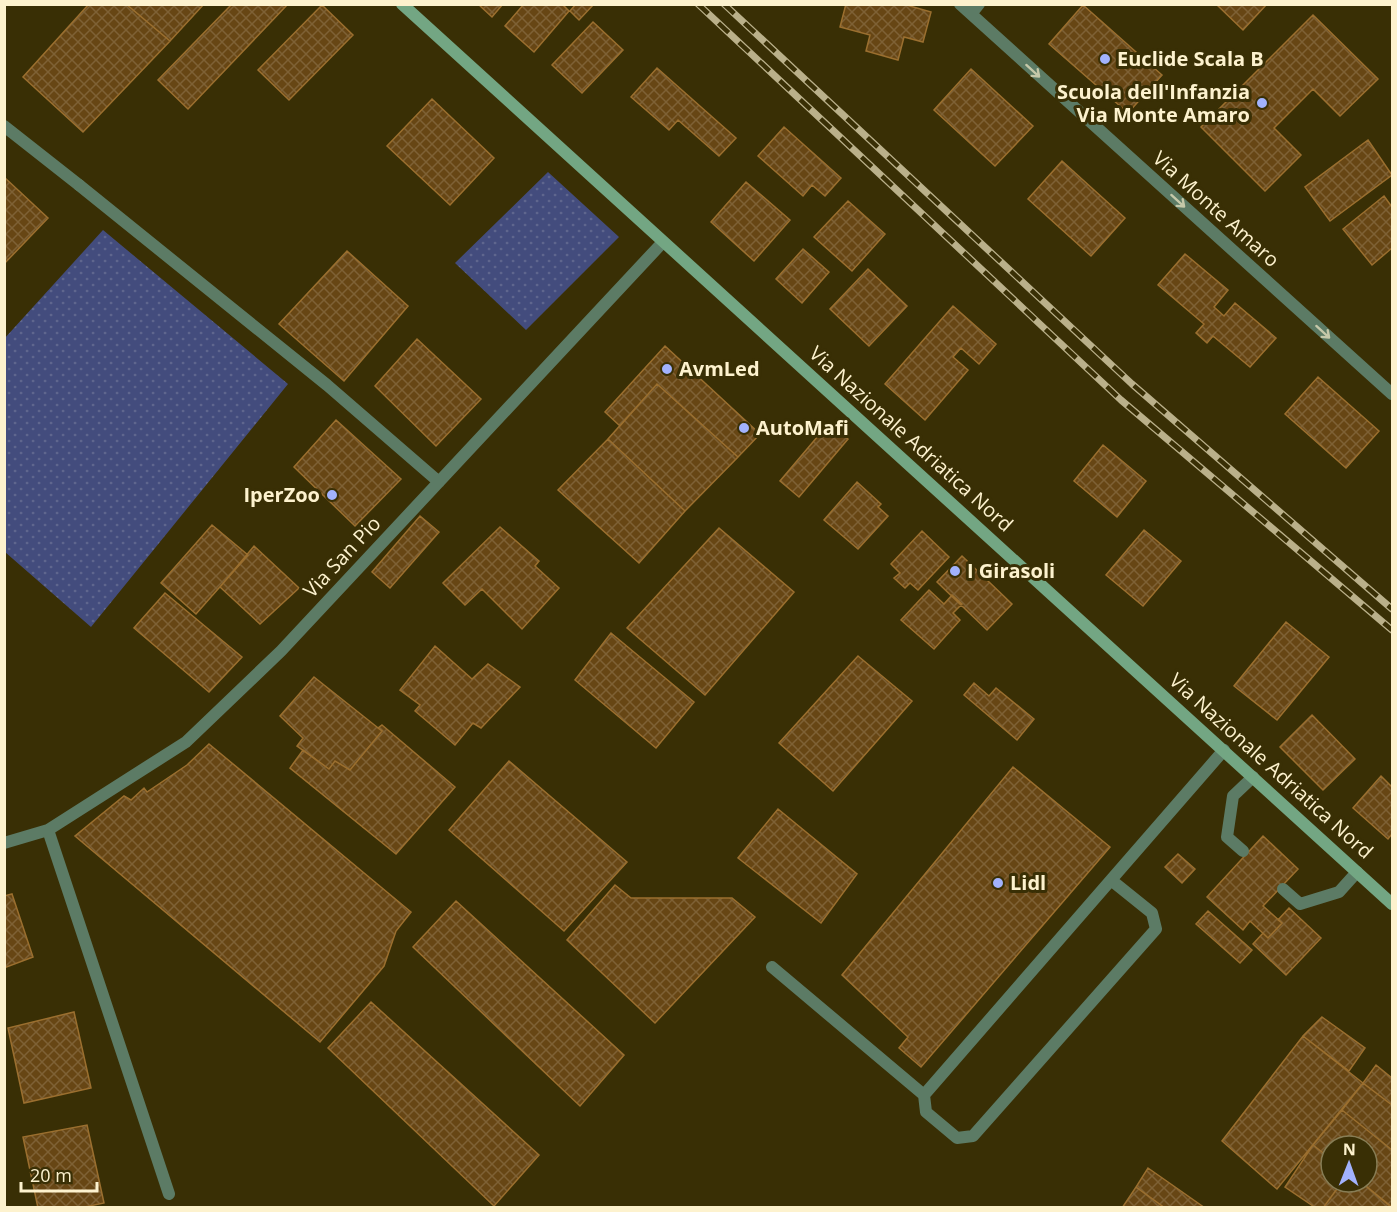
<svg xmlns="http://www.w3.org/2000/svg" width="1397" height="1212" viewBox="0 0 1397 1212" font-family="'Open Sans',sans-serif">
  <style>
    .grass { fill: url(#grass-dots) }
    .building { fill: url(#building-cross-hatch); stroke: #9b6f2f; stroke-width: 1.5 }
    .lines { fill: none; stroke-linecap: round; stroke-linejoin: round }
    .lane { stroke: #5c7b65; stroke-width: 12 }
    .street { stroke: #5c7b65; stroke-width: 12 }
    .secondary { stroke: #73a683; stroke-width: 12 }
    .rail-casing { stroke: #bab08a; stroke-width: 7 }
    .rail { stroke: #392f05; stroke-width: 4.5; stroke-dasharray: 14; stroke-linecap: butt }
    .oneway { stroke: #c5c8a9 }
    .poi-dot { fill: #a2b2fd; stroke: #392f05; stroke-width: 2 }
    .labels { text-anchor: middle; stroke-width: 6; stroke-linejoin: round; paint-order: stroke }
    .poi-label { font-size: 20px; font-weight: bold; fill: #fdf2ce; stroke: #392f05; text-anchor: start }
    .street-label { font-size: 20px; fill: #fdf2ce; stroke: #392f05 }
  </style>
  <defs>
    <pattern id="grass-dots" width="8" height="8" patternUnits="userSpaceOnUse" patternTransform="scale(1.5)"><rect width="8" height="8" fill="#434c7d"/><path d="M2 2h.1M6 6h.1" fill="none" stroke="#5f668e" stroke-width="1.8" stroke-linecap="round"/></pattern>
    <pattern id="building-cross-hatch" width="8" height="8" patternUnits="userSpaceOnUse" patternTransform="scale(1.5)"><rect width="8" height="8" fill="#674614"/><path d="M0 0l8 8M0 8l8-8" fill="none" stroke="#7e6135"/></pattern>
  </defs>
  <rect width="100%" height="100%" fill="#392f05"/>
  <path class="grass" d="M548 172 619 237 526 330 455 263Z
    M103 230 288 384 91 627 5 552 4 339Z"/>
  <path class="building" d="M89 4H126L170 41 83 132 23 77Z
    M126 4H204L170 41Z
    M232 4H288L188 109 158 80Z
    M478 4H503L492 17Z
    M524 4H562L569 11 534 52 505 26Z
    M576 4H594L579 20 570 11Z
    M846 4H903L931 12 923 42 904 37 898 60 866 51 870 35 840 27Z
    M1216 4H1267L1243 30Z
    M322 5 353 35 289 100 258 70Z
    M1083 5 1162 75 1128 113 1049 44Z
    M1313 15 1378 79 1340 116 1313 89 1274 128 1301 155 1265 191 1201 127Z
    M593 22 623 50 582 93 552 65Z
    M657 68 736 138 719 156 678 120 669 130 631 97Z
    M971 69 1033 126 995 166 934 110Z
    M432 99 494 158 450 205 387 146Z
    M784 127 841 178 825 196 812 185 803 196 758 156Z
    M1368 140 1392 175 1330 221 1305 187Z
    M1062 161 1125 218 1091 256 1028 199Z
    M4 177 48 218 4 264Z
    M746 182 790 220 754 261 711 222Z
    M1384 196 1392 207V248L1372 265 1343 229Z
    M848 201 885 234 852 271 814 237Z
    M803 249 829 272 802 303 776 279Z
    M347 251 408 306 344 381 279 324Z
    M1185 254 1228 290 1214 307 1224 316 1235 303 1276 338 1250 367 1213 336 1207 343 1196 333 1204 324 1158 285Z
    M868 269 907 306 869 346 830 309Z
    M953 306 996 344 979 364 961 348 953 357 968 370 925 420 885 384Z
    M417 339 481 399 436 446 375 386Z
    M665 346 760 434 738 457 657 384 620 426 605 412Z
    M1318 377 1379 431 1346 468 1285 414Z
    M657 384 738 457 685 511 608 439Z
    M336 420 401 479 355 526 294 467Z
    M829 423 848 439 799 497 780 481Z
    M608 439 685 511 639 563 558 490Z
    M1103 445 1146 481 1117 517 1074 481Z
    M857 482 881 504 878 507 888 516 858 549 824 520Z
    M420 516 439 532 390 588 372 572Z
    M212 525 248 555 196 614 161 583Z
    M500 527 539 561 535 566 559 588 522 629 482 589 465 605 443 583Z
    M719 528 794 592 705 695 627 628Z
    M1144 530 1181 561 1143 606 1106 575Z
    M922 531 949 557 918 590 910 583 905 588 894 578 900 573 891 564Z
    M254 546 299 588 260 624 220 587Z
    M962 556 1012 604 987 630 937 582Z
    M929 590 944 604 952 595 962 604 953 613 960 620 934 649 901 620Z
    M165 593 242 657 209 692 134 628Z
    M1286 622 1329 657 1277 720 1234 686Z
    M611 633 694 702 656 748 575 680Z
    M435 646 472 679 488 664 520 687 481 728 473 723 455 745 415 711 420 705 400 690Z
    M858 656 912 701 833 791 779 743Z
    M314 677 382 731 350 770 335 761 329 769 297 746 303 738 280 716Z
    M974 683 989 696 996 688 1034 719 1017 740 964 695Z
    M1312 715 1355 759 1323 790 1280 747Z
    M382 725 455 787 396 854 290 768 303 750 329 769 335 761 350 770 382 731 378 728Z
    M209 744 411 912 396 931 384 966 320 1042 75 836 124 796 131 800 144 788 147 792 187 765Z
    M509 761 627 862 564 931 449 830Z
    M1013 767 1110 847 921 1067 899 1048 908 1037 842 975Z
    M1381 776 1392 787V834L1388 839 1353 808Z
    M778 809 857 874 821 923 738 858Z
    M1263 836 1298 869 1263 906 1282 923 1268 938 1250 921 1243 930 1207 897Z
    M1178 854 1195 869 1182 883 1165 867Z
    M615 885 631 898H732L755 917 655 1023 567 940Z
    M12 894 33 957 4 968V896Z
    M456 901 624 1055 580 1106 413 947Z
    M1289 908 1321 938 1286 975 1253 944 1263 933 1268 938 1282 923 1278 920Z
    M1208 911 1252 950 1240 963 1196 924Z
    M371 1002 539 1155 494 1206 328 1048Z
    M74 1012 91 1088 24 1103 8 1028Z
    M1322 1017 1365 1048 1349 1071 1303 1036Z
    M1303 1036 1363 1083 1277 1189 1222 1141Z
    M1376 1065 1392 1078V1105L1363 1083Z
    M1363 1083 1392 1105V1150L1342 1110Z
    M1342 1110 1392 1150V1207L1361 1182H1367V1146H1331V1159L1313 1145Z
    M87 1125 104 1203 80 1208H38L23 1137Z
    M1313 1145 1331 1159V1182H1342L1323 1208H1316L1285 1187Z
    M1148 1168 1205 1208H1165L1136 1187Z
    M1342 1182H1361L1392 1208H1323Z
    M1136 1187 1165 1208H1122Z"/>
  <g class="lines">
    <path class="lane" d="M4 126 79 185
      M1243 851 1227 837 1233 796 1253 777
      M1111 880 1152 913 1156 929 973 1136 957 1138 926 1112 924 1095 1224 750
      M1283 889 1300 904 1339 892 1357 872
      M772 967 924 1095"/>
    <path class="street" d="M960 4 1392 394
      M971 14 979 4
      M79 185 327 385 439 482
      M48 830 169 1194
      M4 843 48 830 186 742 281 651 663 242"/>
    <path class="secondary" d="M402 4 1392 904"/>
    <g class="rail-casing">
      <path id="rail" d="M698 4 1121 400 1392 630
        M724 4 1132 384 1392 609"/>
    </g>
    <use href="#rail" class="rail"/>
  </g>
  <defs><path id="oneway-shaft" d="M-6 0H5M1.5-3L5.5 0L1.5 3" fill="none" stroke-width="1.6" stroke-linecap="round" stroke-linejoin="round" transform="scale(1.5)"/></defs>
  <g class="oneway">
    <use href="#oneway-shaft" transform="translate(1033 71) rotate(42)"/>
    <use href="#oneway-shaft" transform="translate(1178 201) rotate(42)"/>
    <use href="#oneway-shaft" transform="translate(1323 332) rotate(42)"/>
  </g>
  <g class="poi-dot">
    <circle cx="1105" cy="59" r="6"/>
    <circle cx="1262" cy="103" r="6"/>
    <circle cx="667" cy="369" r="6"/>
    <circle cx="744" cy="428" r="6"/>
    <circle cx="332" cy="495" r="6"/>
    <circle cx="955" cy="571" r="6"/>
    <circle cx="998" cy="883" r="6"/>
  </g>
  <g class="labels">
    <g class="poi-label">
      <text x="1117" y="66">Euclide Scala B</text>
      <text x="1250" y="99" text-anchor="end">Scuola dell'Infanzia<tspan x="1250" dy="23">Via Monte Amaro</tspan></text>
      <text x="679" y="376">AvmLed</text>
      <text x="756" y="435">AutoMafi</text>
      <text x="320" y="502" text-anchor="end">IperZoo</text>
      <text x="967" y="578">I Girasoli</text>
      <text x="1010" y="890">Lidl</text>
    </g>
    <g class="street-label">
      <text transform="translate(1216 209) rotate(42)" y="7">Via Monte Amaro</text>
      <text transform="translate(911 439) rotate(42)" y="7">Via Nazionale Adriatica Nord</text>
      <text transform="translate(342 557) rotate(-47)" y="7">Via San Pio</text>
      <text transform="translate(1271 766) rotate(42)" y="7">Via Nazionale Adriatica Nord</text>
    </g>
  </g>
  <rect width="1397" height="1212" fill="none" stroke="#fdf2ce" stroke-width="12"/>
  <g transform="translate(1349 1164) rotate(1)"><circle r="28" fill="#392f05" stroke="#877d55" stroke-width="1.5"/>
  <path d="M0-4.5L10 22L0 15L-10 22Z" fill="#a2b2fd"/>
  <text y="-9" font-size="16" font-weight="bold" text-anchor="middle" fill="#fdf2ce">N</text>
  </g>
  <path d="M21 1182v9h76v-9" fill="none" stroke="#fdf2ce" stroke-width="3"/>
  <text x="30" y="1182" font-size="18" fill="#fdf2ce" stroke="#392f05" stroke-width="4.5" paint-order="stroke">20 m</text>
</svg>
